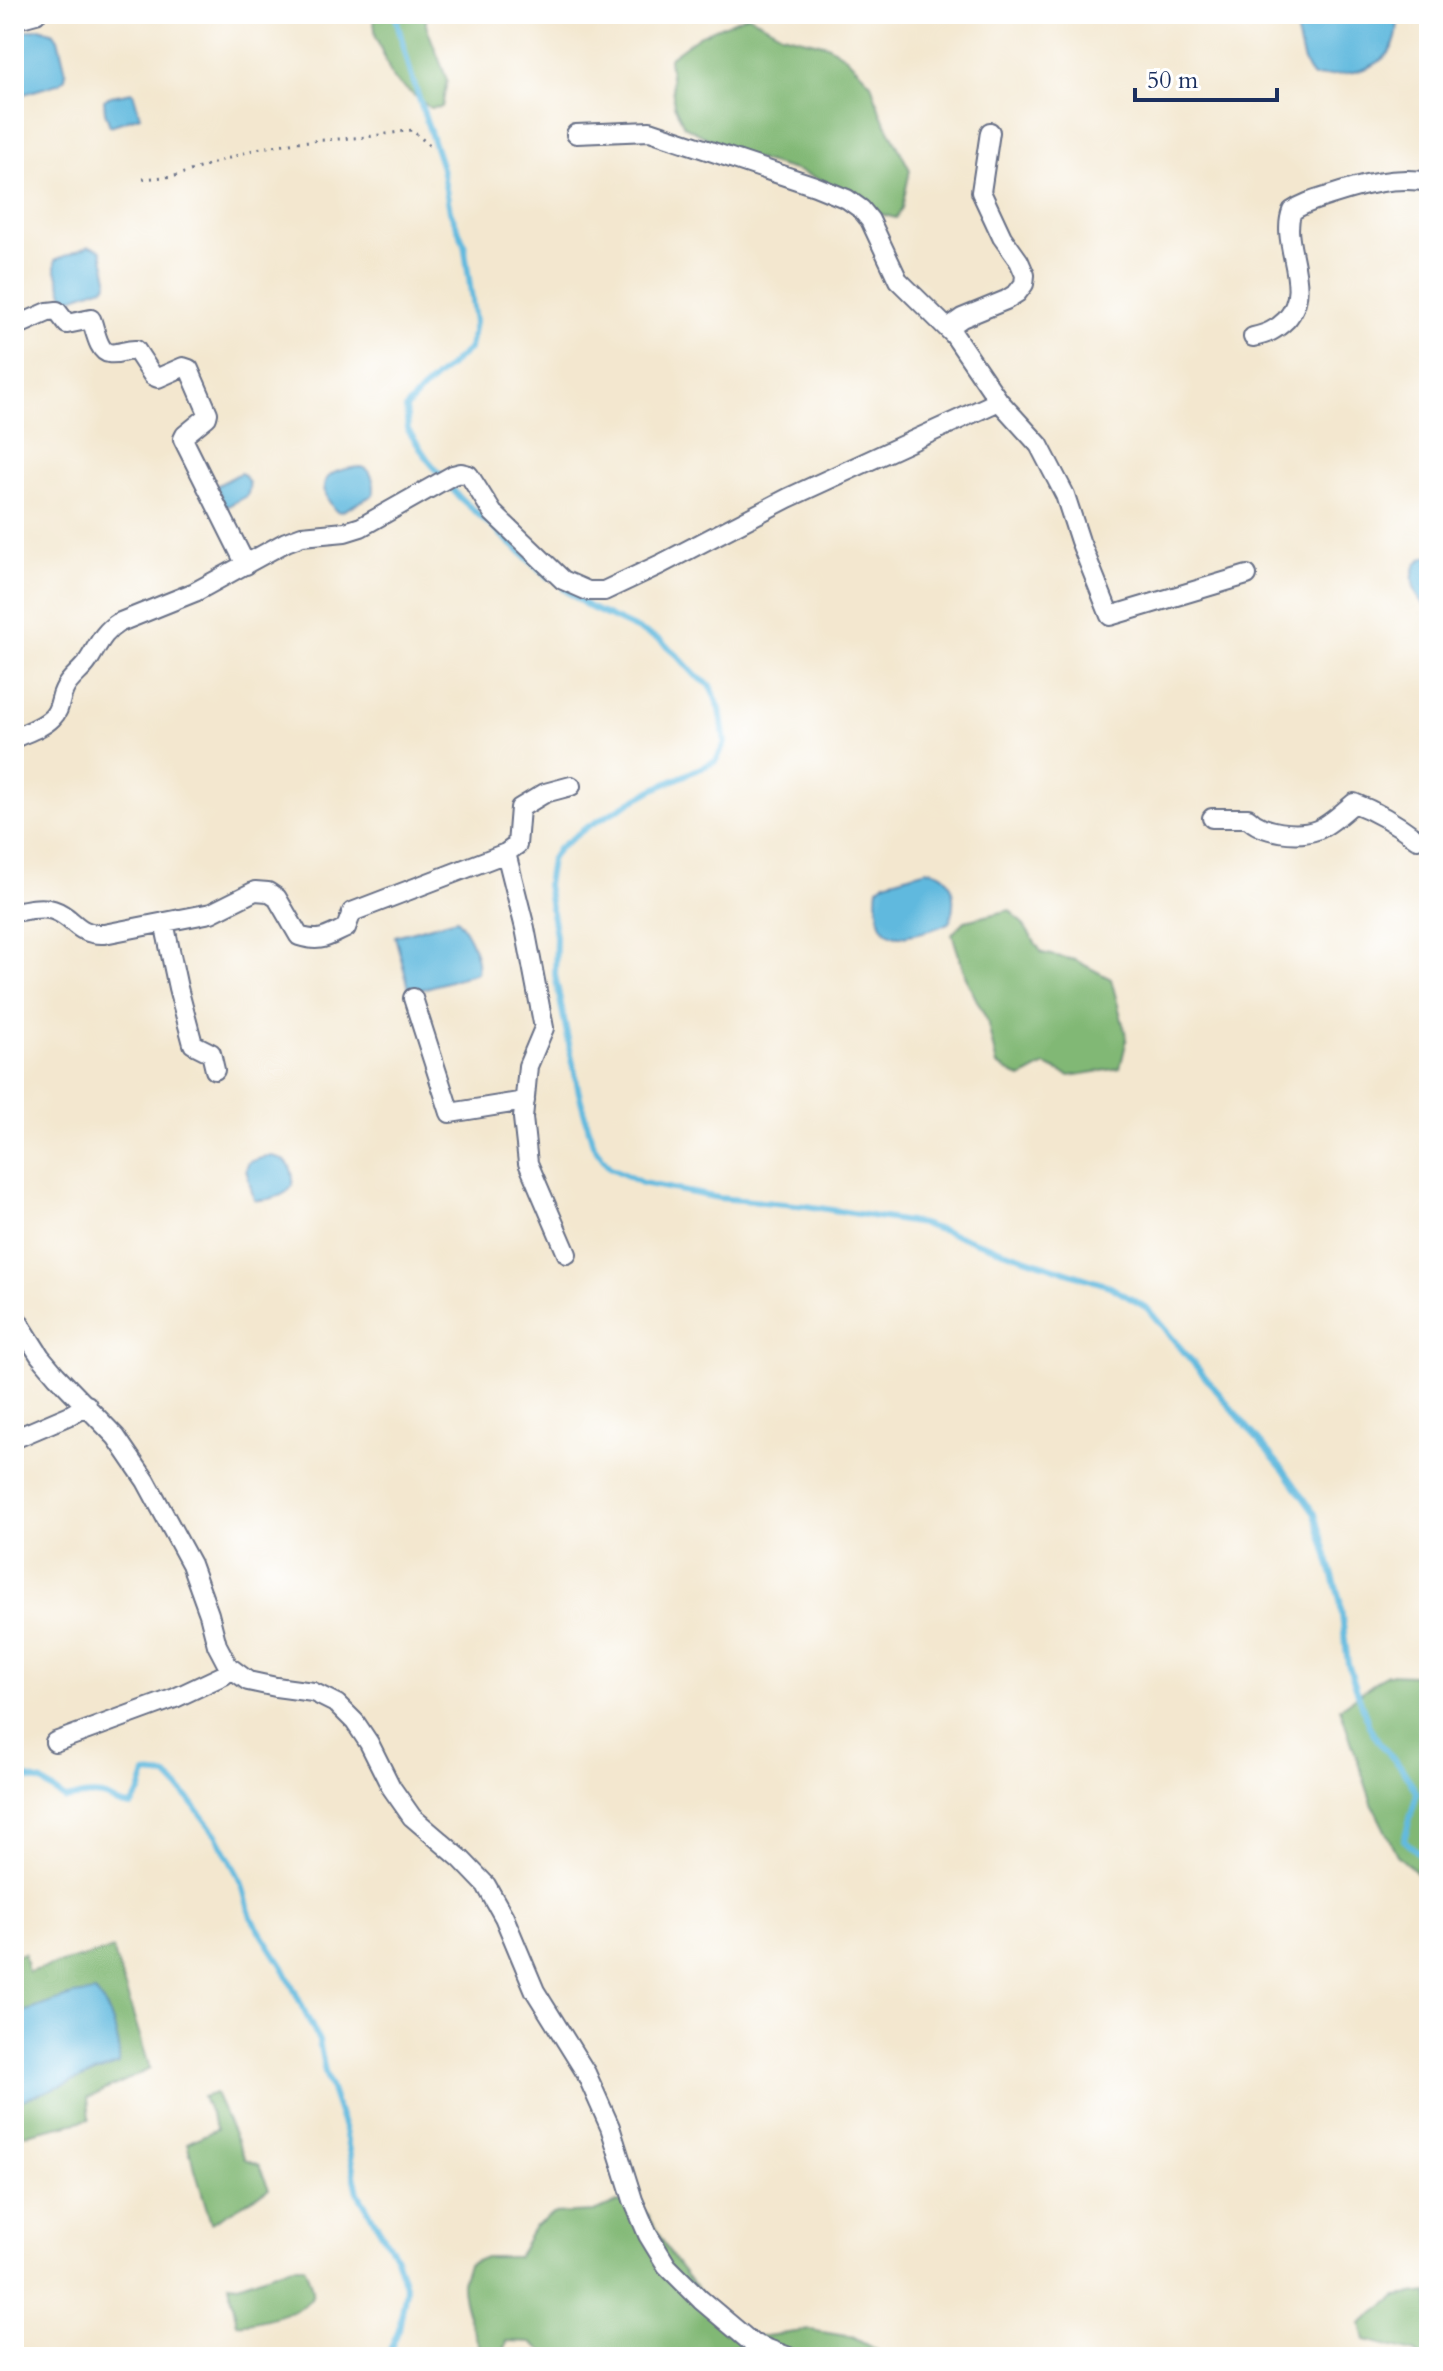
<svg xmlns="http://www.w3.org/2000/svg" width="1443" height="2371" viewBox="0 0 1443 2371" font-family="Cardo,serif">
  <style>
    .forest { fill: #81b874; stroke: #4e7469; stroke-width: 2 }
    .water { fill: #60b9de; stroke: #3e749e; stroke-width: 2 }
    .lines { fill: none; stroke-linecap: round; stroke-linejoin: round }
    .stream { stroke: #60b9de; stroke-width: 6 }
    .street-casing { stroke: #676f86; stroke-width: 22 }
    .path { stroke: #676f86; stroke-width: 3; stroke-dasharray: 2 6; stroke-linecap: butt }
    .street { stroke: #fff; stroke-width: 18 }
  </style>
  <rect width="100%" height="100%" fill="#fff"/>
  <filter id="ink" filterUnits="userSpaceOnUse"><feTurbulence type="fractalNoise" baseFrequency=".0125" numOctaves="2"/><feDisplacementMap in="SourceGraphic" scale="16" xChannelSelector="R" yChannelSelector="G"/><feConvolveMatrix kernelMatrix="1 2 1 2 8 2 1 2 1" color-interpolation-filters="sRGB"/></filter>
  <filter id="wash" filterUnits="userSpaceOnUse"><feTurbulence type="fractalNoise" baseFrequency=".006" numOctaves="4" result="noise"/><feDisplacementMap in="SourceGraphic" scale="32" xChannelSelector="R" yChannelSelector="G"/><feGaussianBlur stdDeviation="1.8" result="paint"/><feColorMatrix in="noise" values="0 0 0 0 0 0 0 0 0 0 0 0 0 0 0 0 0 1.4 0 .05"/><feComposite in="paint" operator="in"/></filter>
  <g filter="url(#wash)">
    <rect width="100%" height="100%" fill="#f3e7cf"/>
    <path class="forest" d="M373 14H426V25L447 80 442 107 430 108 393 79 376 37Z
      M748 15 782 34 827 45 846 57 871 83 881 114 910 170 902 208 896 218 877 213 860 196 801 172 736 153 684 126 674 105 669 58 699 36Z
      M1010 910 1023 924 1042 953 1075 960 1111 979 1127 1039 1120 1068 1070 1076 1045 1065 1021 1078 997 1065 987 1020 968 983 952 934 965 921Z
      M1387 1674 1414 1675 1429 1686V1908L1420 1876 1397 1855 1373 1806 1340 1708Z
      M113 1949 150 2069 88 2098 90 2119 14 2137V1956L24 1953 28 1972Z
      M215 2093 245 2159 259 2165 269 2189 211 2223 187 2143 217 2129 203 2097Z
      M618 2202 641 2206 675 2261 734 2336H766L810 2330 852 2337 889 2357H544L543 2351 531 2342 507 2341 503 2357H487C476 2345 461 2299 462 2283 463 2277 466 2269 468 2264L485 2257H517L534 2227 553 2214 594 2212Z
      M292 2266H304C307 2274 314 2288 312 2296 307 2311 251 2325 237 2323L229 2284 238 2285Z
      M1429 2292V2357H1418L1417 2353 1365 2340 1361 2324 1397 2296Z"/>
    <path class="water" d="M1290 14H1397C1404 69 1355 74 1313 77 1298 61 1301 33 1290 14Z
      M40 28 54 33 58 39 66 72 65 78 60 83 14 97V34Z
      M133 92 140 116 110 126 105 112 104 100 111 96Z
      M89 246 100 249 102 253 108 278 106 286 69 299 64 297 55 267V260Z
      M362 467C372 470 376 485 373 495L341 512 336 511C310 480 330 469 362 467Z
      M240 473 243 474C250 482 251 486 247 496L226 507 216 486Z
      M1429 556V608C1411 598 1404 562 1429 556Z
      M927 870C956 871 956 900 950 922 940 928 930 930 919 933 911 934 901 938 893 935 877 931 876 901 878 888L885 882Z
      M457 919C468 933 480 956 477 973L412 992 409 988 395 936Z
      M268 1156C287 1156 294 1168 293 1185 286 1197 266 1201 254 1200L246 1169 249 1162Z
      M95 1992C112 2009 120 2040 119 2064L20 2101 14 2100V2015L74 1995Z"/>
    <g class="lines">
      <path class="stream" d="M395 14 411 74 442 168 450 211 464 243 475 322 470 348 421 391 406 408 408 430 428 460 460 498 548 577
        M564 589 589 607 660 640 677 655 696 676 710 685 720 709 725 743 716 761 652 790 587 827 558 849 551 860 547 885 556 936 555 975 579 1093 593 1145 609 1167 642 1183 719 1198 807 1206 922 1224 1109 1286 1147 1308 1286 1473 1315 1514 1340 1600 1348 1664 1369 1726 1381 1745 1401 1767 1417 1793 1404 1840 1429 1862
        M14 1774 42 1782 65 1799C77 1797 94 1793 106 1797 117 1801 116 1805 131 1806L140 1792 146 1774 167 1776 189 1799 217 1836 241 1881 251 1917 283 1967 319 2041 325 2072 345 2131 358 2193 396 2257 406 2289 399 2329 387 2357"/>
    </g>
  </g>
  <g filter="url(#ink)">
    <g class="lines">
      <g class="street-casing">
        <path id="street" d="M14 20 36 14
          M576 134 650 131 815 186 847 199 861 209 870 220 898 280 954 335 999 401 1039 445 1065 495 1080 541 1110 616 1247 575
          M14 327 48 312 57 311 67 324 91 319C95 328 98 352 109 353 117 355 127 349 136 350L153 376 158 378 183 367 189 369 208 413 207 417 185 435 183 439 246 565
          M948 328 962 318 1006 300 1017 293 1024 284 1025 275 1019 261 1002 237 981 192 990 132
          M1253 337C1267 334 1276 330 1286 320 1315 288 1279 244 1292 211 1304 203 1315 200 1328 196 1362 185 1394 176 1429 182
          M14 738C27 732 42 728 52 718 61 709 59 700 64 690 69 678 81 672 88 661 98 646 102 633 118 623L195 592 286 542 302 536 345 532 361 527 453 475 461 473 469 475 493 513 563 580 588 591H604L661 564 788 498 999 401
          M1212 818H1248C1262 833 1298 837 1317 830 1330 825 1343 812 1354 803 1378 812 1397 824 1417 839
          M14 912C26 910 41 906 53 910 75 917 75 935 104 934L211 913 255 891 268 892 277 898 299 936C321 943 326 937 346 928L352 912 506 853
          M164 922 178 988 193 1044 211 1053 215 1070
          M413 998 450 1113 525 1101
          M567 1254 528 1163 523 1118 528 1066 544 1028 525 928 506 853 517 845 520 808 545 793 571 786
          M14 1315 40 1356 56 1375 116 1437 146 1481 191 1564 209 1614 217 1645 228 1666 248 1681 276 1687 313 1692 337 1704 355 1722 369 1743 391 1787 412 1817 461 1859 486 1885 504 1917 535 1991 586 2073 610 2127 633 2200 648 2235 667 2266 701 2300 752 2343 789 2357
          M14 1439 70 1415 87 1405
          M55 1742 175 1698 224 1675 231 1669"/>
      </g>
      <path class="path" d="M143 179 175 176 256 149 296 142 367 137 412 130 430 146"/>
      <use href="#street" class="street"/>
    </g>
  </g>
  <rect width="1443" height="2371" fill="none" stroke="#fff" stroke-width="48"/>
  <path d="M1135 88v12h142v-12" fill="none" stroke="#1b2f5e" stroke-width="4"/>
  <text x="1147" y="88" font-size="24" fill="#1b2f5e" stroke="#ffffff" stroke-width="6" paint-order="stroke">50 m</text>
</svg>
